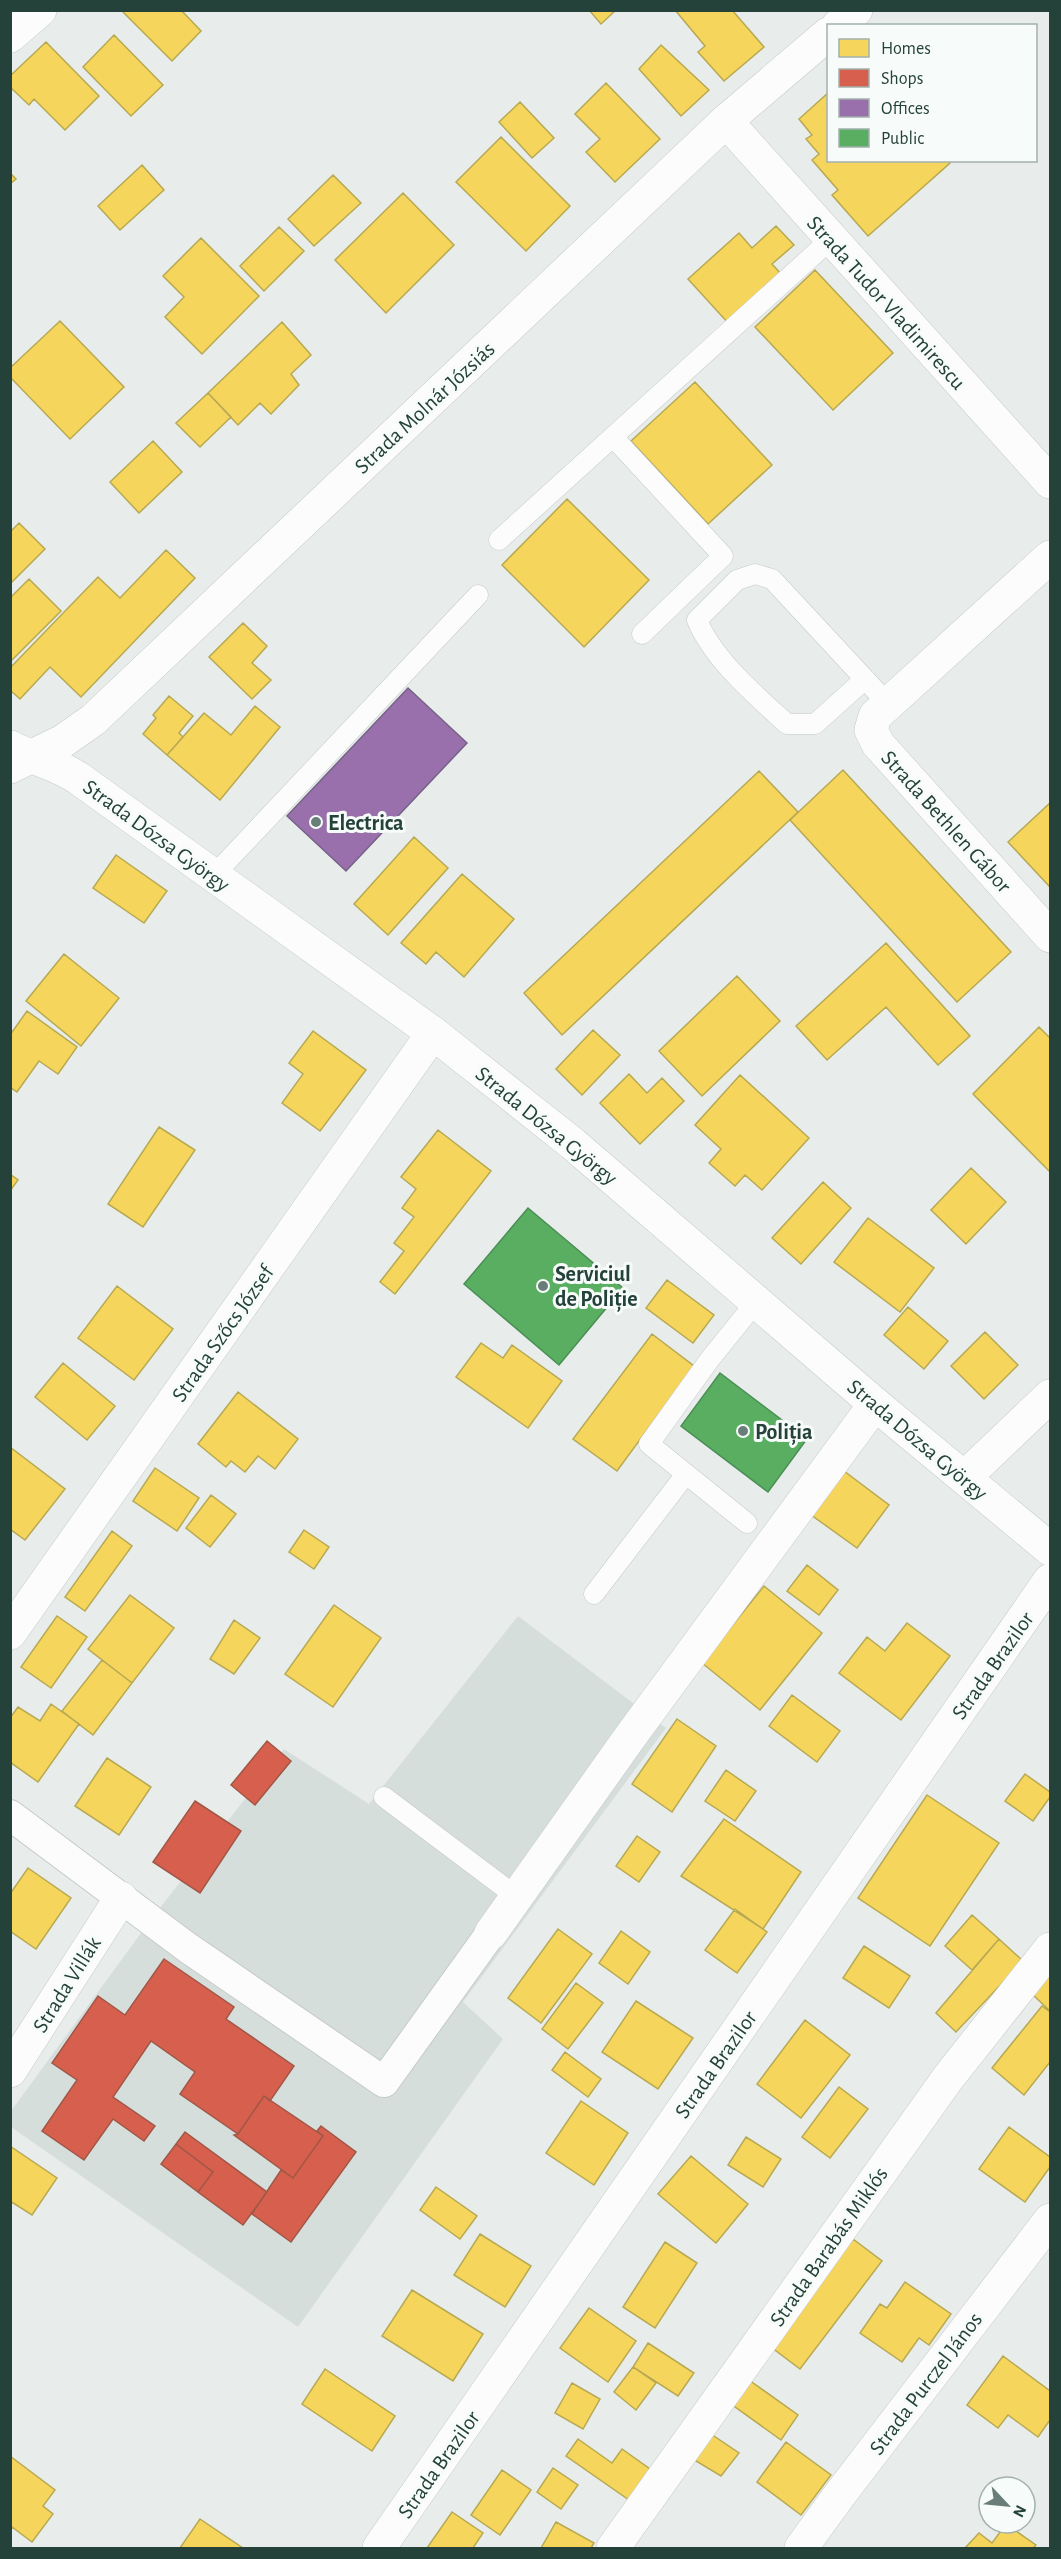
<svg xmlns="http://www.w3.org/2000/svg" width="1061" height="2559" viewBox="0 0 1061 2559" font-family="'Alegreya Sans',sans-serif">
  <style>
    .built { fill: #d6dedb }
    .homes { fill: #f6d55c; stroke: #b7a952; stroke-width: 1.5 }
    .shops { fill: #d6604d; stroke: #a15747; stroke-width: 1.5 }
    .offices { fill: #9970ab; stroke: #766289; stroke-width: 1.5 }
    .public { fill: #5aae61; stroke: #4a8e55; stroke-width: 1.5 }
    .lines { fill: none; stroke-linecap: round; stroke-linejoin: round }
    .service-casing { stroke: #c5cac8; stroke-width: 21 }
    .pedestrian-casing { stroke: #c5cac8; stroke-width: 32 }
    .minor-casing { stroke: #c5cac8; stroke-width: 34 }
    .tertiary-casing { stroke: #c5cac8; stroke-width: 34 }
    .secondary-casing { stroke: #c3cbc8; stroke-width: 34 }
    .service { stroke: #fcfcfc; stroke-width: 20 }
    .pedestrian { stroke: #fcfcfc; stroke-width: 30 }
    .minor { stroke: #fcfcfc; stroke-width: 33 }
    .tertiary { stroke: #fcfcfc; stroke-width: 33 }
    .secondary { stroke: #fcfcfc; stroke-width: 33 }
    .poi-dot { fill: #697e78; stroke: #f7fbf9; stroke-width: 2 }
    .labels { text-anchor: middle; stroke-width: 6; stroke-linejoin: round; paint-order: stroke }
    .street-label { font-size: 22px; fill: #24423a; stroke: #f7fbf9 }
    .poi-label { font-size: 22px; font-weight: bold; fill: #24423a; stroke: #f7fbf9; text-anchor: start }
  </style>
  <rect width="100%" height="100%" fill="#e8edeb"/>
  <path class="built" d="M518 1616 666 1728 463 2002 503 2039 298 2327 11 2127V2111L152 1918 284 1749 369 1804Z"/>
  <path class="homes" d="M121 10H181L201 31 172 61Z
    M589 10H616L601 24Z
    M675 10H732L764 47 724 81 698 52 705 46Z
    M114 35 163 85 131 116 83 67Z
    M46 42 99 96 65 130 34 99 29 105 10 87V76Z
    M661 45 709 90 681 116 639 69Z
    M606 83 660 139 615 182 586 152 600 139 575 114Z
    M828 93V160H948L950 163 868 236 832 195 838 190 812 160 819 154 806 139 812 135 799 119Z
    M520 102 554 138 532 158 499 122Z
    M501 137 570 206 526 251 456 182Z
    M142 165 164 190 120 230 98 206Z
    M10 173 16 179 10 184Z
    M333 175 361 203 314 246 288 219Z
    M403 193 454 245 386 313 335 260Z
    M776 226 794 245 772 264 782 275 729 324 688 279 739 233 752 248Z
    M279 227 304 251 264 291 240 266Z
    M201 238 259 296 202 354 165 317 184 297 163 276Z
    M815 270 893 353 833 410 755 327Z
    M60 321 124 387 70 439 10 377V368Z
    M282 322 311 355 291 374 299 385 271 414 260 403 238 425 208 393Z
    M695 382 772 465 708 524 631 441Z
    M208 393 231 417 200 447 176 423Z
    M153 441 182 472 139 513 110 482Z
    M567 499 649 580 584 647 502 565Z
    M19 523 45 549 10 584V532Z
    M166 550 195 578 81 697 50 667 20 699 10 690V668L98 577 120 598Z
    M29 579 61 611 10 662V598Z
    M243 623 267 646 252 663 271 680 252 699 209 657Z
    M169 696 193 716 179 733 183 737 167 755 143 734 156 718 153 715Z
    M255 706 280 727 220 800 167 755 204 713 231 735Z
    M843 770 1011 952 957 1002 790 820Z
    M759 771 798 812 562 1035 524 993Z
    M1050 803V887L1008 842Z
    M414 837 448 868 388 935 354 904Z
    M116 855 167 891 144 923 93 888Z
    M462 874 514 919 464 977 436 952 426 964 401 943Z
    M886 943 970 1036 938 1065 886 1007 827 1060 796 1026Z
    M64 954 119 998 81 1046 26 1001Z
    M737 976 780 1021 702 1096 659 1051Z
    M27 1011 77 1047 58 1074 39 1061 17 1092 10 1087V1035Z
    M1039 1027 1050 1038V1172L973 1094Z
    M593 1030 620 1055 582 1095 556 1069Z
    M313 1031 366 1070 320 1131 282 1103 303 1074 289 1063Z
    M629 1074 647 1093 662 1078 684 1101 640 1144 600 1103Z
    M740 1075 809 1138 762 1190 745 1175 735 1186 709 1163 721 1149 695 1125Z
    M159 1127 195 1150 143 1227 108 1204Z
    M438 1130 491 1171 395 1294 380 1282 404 1251 394 1243 414 1217 402 1208 416 1189 401 1177Z
    M971 1168 1006 1202 966 1244 931 1210Z
    M10 1174 18 1180 10 1191Z
    M823 1182 851 1208 801 1264 772 1238Z
    M868 1218 934 1268 900 1312 834 1262Z
    M667 1280 714 1315 693 1343 646 1308Z
    M117 1286 173 1329 134 1380 78 1338Z
    M908 1307 948 1341 924 1369 884 1335Z
    M985 1332 1018 1365 984 1399 951 1366Z
    M652 1334 694 1366 617 1471 573 1439Z
    M481 1343 503 1358 512 1345 562 1381 528 1428 456 1377Z
    M63 1363 115 1406 87 1440 35 1397Z
    M238 1392 298 1439 275 1469 258 1456 245 1472 231 1461 226 1467 198 1444Z
    M10 1447 65 1489 25 1540 10 1529Z
    M155 1468 199 1498 177 1531 133 1501Z
    M840 1468 889 1505 857 1548 807 1512Z
    M211 1495 236 1514 210 1547 186 1528Z
    M304 1530 329 1547 314 1569 289 1552Z
    M112 1531 132 1546 85 1611 65 1597Z
    M807 1565 838 1590 819 1615 787 1591Z
    M764 1586 822 1633 760 1710 702 1663Z
    M130 1595 174 1628 132 1683 88 1649Z
    M334 1605 381 1638 333 1707 285 1674Z
    M57 1616 87 1637 51 1688 21 1667Z
    M234 1620 260 1638 234 1674 210 1659Z
    M907 1623 950 1656 901 1720 839 1673 867 1637 885 1651Z
    M102 1660 132 1683 93 1735 62 1711Z
    M792 1695 840 1731 817 1762 769 1726Z
    M51 1704 79 1724 38 1782 10 1762V1718L18 1707 40 1721Z
    M677 1719 716 1746 672 1812 632 1784Z
    M107 1758 151 1787 119 1835 75 1806Z
    M726 1770 756 1791 735 1821 705 1801Z
    M1025 1774 1050 1792V1797L1033 1821 1005 1801Z
    M927 1795 999 1843 930 1946 858 1898Z
    M724 1819 801 1872 763 1929 681 1876Z
    M637 1836 660 1852 639 1882 616 1866Z
    M28 1868 71 1898 36 1949 10 1931V1894Z
    M735 1909 767 1932 737 1973 705 1950Z
    M972 1915 999 1939 972 1970 945 1946Z
    M558 1929 592 1954 541 2023 508 1998Z
    M621 1931 650 1952 628 1984 599 1963Z
    M999 1939 1023 1961 956 2032 936 2013Z
    M864 1946 910 1976 889 2008 843 1978Z
    M1050 1974V2011L1033 1995Z
    M576 1983 603 2003 568 2049 542 2029Z
    M636 2001 693 2038 658 2089 602 2052Z
    M1042 2006 1050 2012V2062L1024 2095 992 2068Z
    M805 2020 850 2055 801 2118 757 2084Z
    M565 2052 601 2079 588 2097 552 2070Z
    M839 2087 868 2109 830 2158 802 2137Z
    M581 2101 628 2133 594 2185 546 2153Z
    M1009 2127 1050 2157V2167L1025 2202 979 2169Z
    M746 2137 781 2159 763 2187 728 2165Z
    M10 2146 57 2178 32 2215 10 2201Z
    M691 2156 748 2204 716 2243 658 2194Z
    M436 2187 477 2216 460 2239 420 2210Z
    M480 2234 531 2266 505 2307 454 2275Z
    M853 2239 882 2261 800 2369 771 2347Z
    M665 2242 697 2263 655 2328 623 2307Z
    M905 2282 951 2314 929 2345 919 2338 902 2362 860 2333 880 2304 887 2308Z
    M412 2290 483 2334 453 2381 382 2336Z
    M589 2308 636 2341 608 2382 560 2348Z
    M648 2343 694 2373 678 2396 633 2367Z
    M1003 2356 1050 2391V2420L1038 2437 1008 2415 998 2428 967 2405Z
    M633 2367 656 2383 636 2410 614 2392Z
    M325 2369 395 2416 372 2451 302 2404Z
    M749 2380 798 2415 781 2440 731 2404Z
    M572 2383 600 2399 583 2429 555 2413Z
    M708 2432 739 2453 721 2476 691 2458Z
    M578 2439 612 2463 622 2449 650 2469 629 2500 566 2456Z
    M786 2442 831 2475 801 2515 757 2482Z
    M10 2456 55 2490 43 2506 53 2514 32 2542 12 2527 10 2530Z
    M553 2468 578 2485 561 2509 537 2492Z
    M502 2470 531 2490 500 2535 471 2515Z
    M452 2512 483 2533 473 2548H427Z
    M200 2519 243 2548H180Z
    M556 2522 594 2543 591 2548H541Z
    M1006 2524 1036 2545 1033 2548H965L979 2533 992 2543Z"/>
  <path class="shops" d="M267 1741 291 1761 255 1805 231 1785Z
    M195 1801 241 1831 200 1893 153 1862Z
    M164 1959 234 2007 226 2019 294 2066 270 2101 264 2096 238 2134 180 2094 195 2072 151 2041 113 2097 155 2126 144 2141 113 2119 84 2160 42 2131 77 2080 52 2063 98 1996 125 2015Z
    M264 2096 323 2136 293 2178 234 2135 238 2134Z
    M321 2126 356 2152 291 2242 252 2214 281 2170 293 2178 323 2136 317 2131Z
    M185 2132 267 2192 243 2225 198 2192 213 2172 176 2144Z
    M176 2144 213 2172 198 2192 161 2164Z"/>
  <path class="offices" d="M408 688 467 743 346 871 287 816Z"/>
  <path class="public" d="M528 1208 623 1288 559 1365 464 1284Z
    M720 1373 807 1439 768 1492 681 1426Z"/>
  <g class="lines">
    <g class="service-casing">
      <path id="service" d="M613 437 723 556 642 634
        M499 540 830 240
        M865 679 815 724H787C755 695 713 659 697 620L737 580 755 574 772 579 888 704
        M214 875 478 595
        M747 1523 649 1444 710 1359 756 1302
        M594 1594 686 1474
        M384 1797 517 1897"/>
    </g>
    <g class="pedestrian-casing">
      <path id="pedestrian" d="M10 1815 188 1948 384 2082 491 1933"/>
    </g>
    <g class="minor-casing">
      <path id="minor" d="M10 36 40 10
        M726 121 1050 482
        M1050 557 875 716 871 730 878 744 1050 936
        M965 1477 1050 1396
        M10 1633 433 1033
        M491 1933 630 1737 875 1404
        M10 2071 121 1898
        M379 2548 1050 1580
        M613 2548 948 2078 1050 1949
        M801 2548 838 2497 1050 2220"/>
    </g>
    <g class="tertiary-casing">
      <path id="tertiary" d="M838 26 856 10
        M10 767 63 741 93 720 726 121 828 34"/>
    </g>
    <g class="secondary-casing">
      <path id="secondary" d="M10 747C33 759 57 764 78 778L433 1033 573 1144 875 1404 1050 1549"/>
    </g>
    <use href="#service" class="service"/>
    <use href="#pedestrian" class="pedestrian"/>
    <use href="#minor" class="minor"/>
    <use href="#tertiary" class="tertiary"/>
    <use href="#secondary" class="secondary"/>
  </g>
  <g class="poi-dot">
    <circle cx="316" cy="822" r="6"/>
    <circle cx="543" cy="1286" r="6"/>
    <circle cx="743" cy="1431" r="6"/>
  </g>
  <g class="labels">
    <g class="street-label">
      <text transform="translate(887 302) rotate(48)" y="8">Strada Tudor Vladimirescu</text>
      <text transform="translate(424 407) rotate(-43)" y="8">Strada Molnár Józsiás</text>
      <text transform="translate(947 821) rotate(48)" y="8">Strada Bethlen Gábor</text>
      <text transform="translate(157 835) rotate(36)" y="8">Strada Dózsa György</text>
      <text transform="translate(547 1125) rotate(39)" y="8">Strada Dózsa György</text>
      <text transform="translate(222 1333) rotate(-55)" y="8">Strada Szőcs József</text>
      <text transform="translate(918 1439) rotate(40)" y="8">Strada Dózsa György</text>
      <text transform="translate(992 1665) rotate(-55)" y="8">Strada Brazilor</text>
      <text transform="translate(66 1984) rotate(-58)" y="8">Strada Villák</text>
      <text transform="translate(715 2064) rotate(-55)" y="8">Strada Brazilor</text>
      <text transform="translate(828 2246) rotate(-55)" y="8">Strada Barabás Miklós</text>
      <text transform="translate(925 2383) rotate(-53)" y="8">Strada Purczel János</text>
      <text transform="translate(438 2464) rotate(-55)" y="8">Strada Brazilor</text>
    </g>
    <g class="poi-label">
      <text x="328" y="830">Electrica</text>
      <text x="555" y="1281">Serviciul<tspan x="555" dy="25">de Poliție</tspan></text>
      <text x="755" y="1439">Poliția</text>
    </g>
  </g>
  <rect width="1061" height="2559" fill="none" stroke="#24423a" stroke-width="24"/>
  <rect x="827" y="24" width="210" height="138" fill="#f7fbf9" stroke="#a3b1ad" stroke-width="1.5"/>
  <rect x="839" y="39" width="30" height="18" fill="#f6d55c" stroke="#a3b1ad" stroke-width="1.5"/>
  <text x="881" y="54" font-size="18" fill="#24423a">Homes</text>
  <rect x="839" y="69" width="30" height="18" fill="#d6604d" stroke="#a3b1ad" stroke-width="1.5"/>
  <text x="881" y="84" font-size="18" fill="#24423a">Shops</text>
  <rect x="839" y="99" width="30" height="18" fill="#9970ab" stroke="#a3b1ad" stroke-width="1.5"/>
  <text x="881" y="114" font-size="18" fill="#24423a">Offices</text>
  <rect x="839" y="129" width="30" height="18" fill="#5aae61" stroke="#a3b1ad" stroke-width="1.5"/>
  <text x="881" y="144" font-size="18" fill="#24423a">Public</text>
  <g transform="translate(1007 2505) rotate(116)"><circle r="28" fill="#f7fbf9" stroke="#a3b1ad" stroke-width="1.5"/>
  <path d="M0-4.5L10 22L0 15L-10 22Z" fill="#697e78"/>
  <text y="-9" font-size="16" font-weight="bold" text-anchor="middle" fill="#24423a">N</text>
  </g>
</svg>
